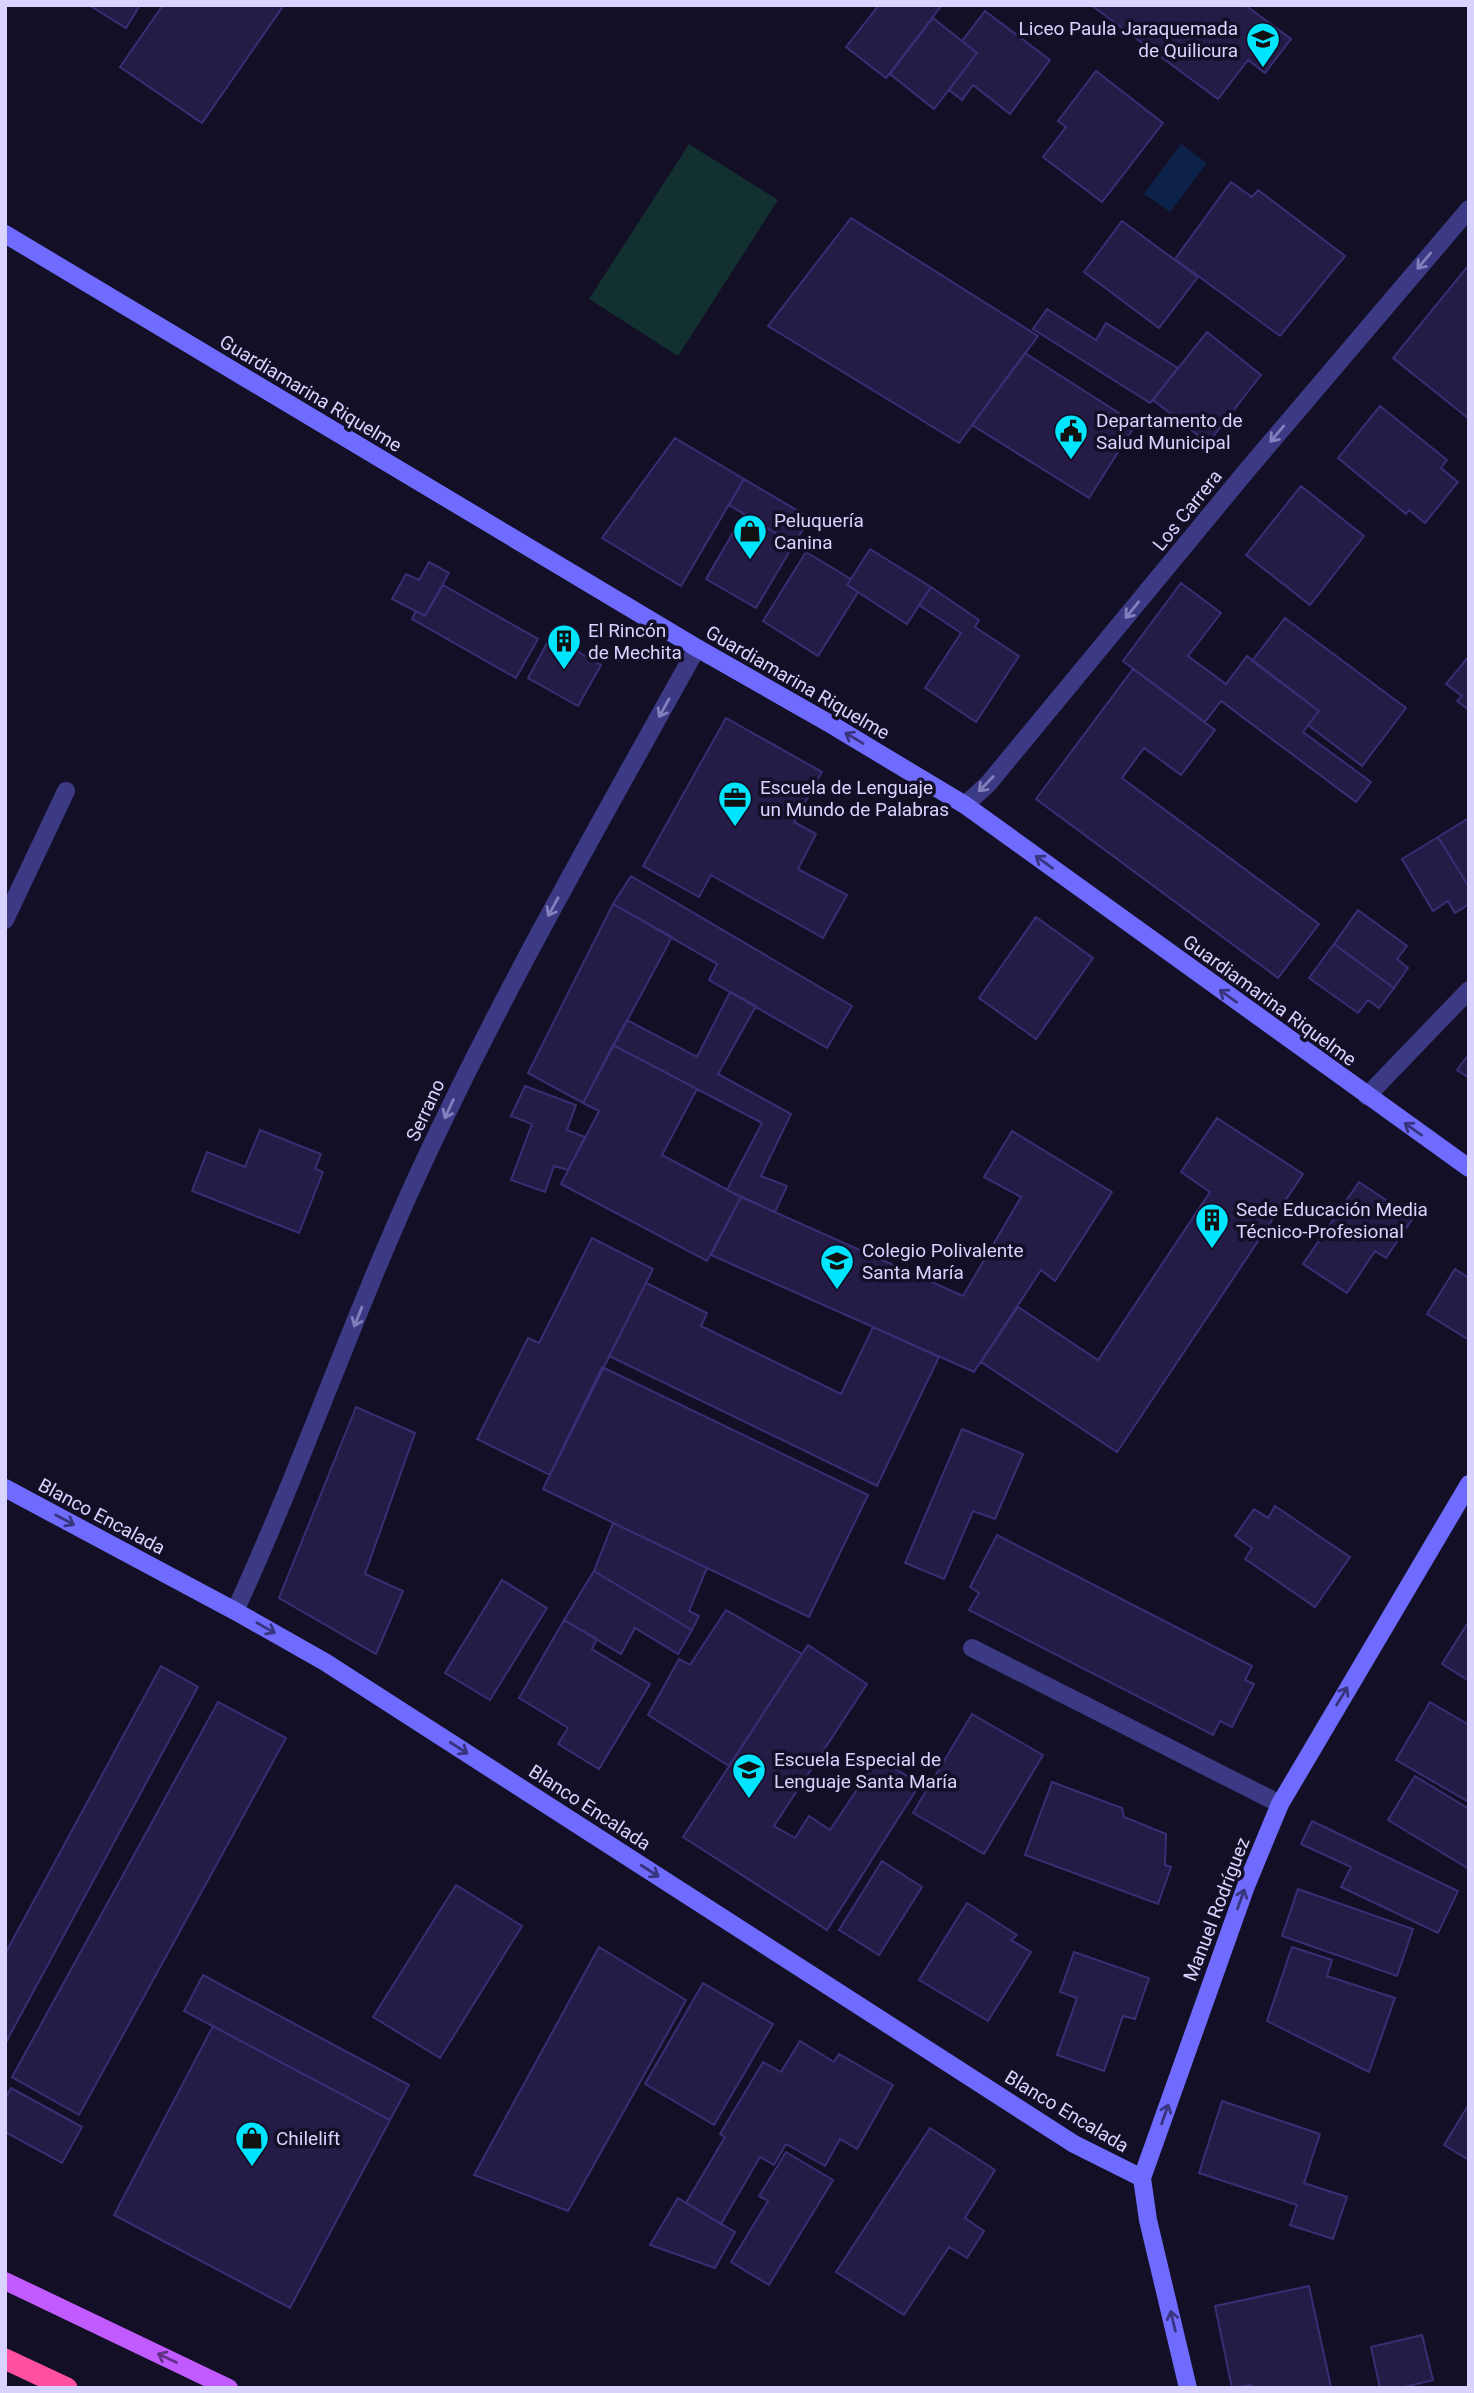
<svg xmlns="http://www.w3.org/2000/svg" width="1474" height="2393" viewBox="0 0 1474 2393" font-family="Roboto,sans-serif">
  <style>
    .green { fill: #12302f }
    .water { fill: #0c2248 }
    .building { fill: #241b47; stroke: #3b2d73; stroke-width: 2 }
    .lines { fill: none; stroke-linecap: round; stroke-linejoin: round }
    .lane { stroke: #3d3a85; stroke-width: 18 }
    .street { stroke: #3d3a85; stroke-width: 18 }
    .secondary { stroke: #6f6bff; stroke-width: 18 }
    .primary { stroke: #c25bff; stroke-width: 18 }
    .highway { stroke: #ff4fa3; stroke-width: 21 }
    .oneway { stroke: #837fbc }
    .oneway2 { stroke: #38347d }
    .oneway3 { stroke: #623188 }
    .labels { text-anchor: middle; stroke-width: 7; stroke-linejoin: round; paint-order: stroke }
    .poi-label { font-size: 19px; fill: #d9d4ff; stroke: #130f26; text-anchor: start }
    .street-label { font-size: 19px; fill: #d9d4ff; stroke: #130f26 }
  </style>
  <rect width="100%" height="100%" fill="#130f26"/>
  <path class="green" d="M689 144 778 200 678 356 589 299Z"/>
  <path class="water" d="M1181 144 1207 163 1170 212 1144 194Z"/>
  <path class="building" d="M89 5H140L126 28Z
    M163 5H284L202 123 120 67Z
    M879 5H942L886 78 846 47Z
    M1091 5H1245L1291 39 1265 73 1248 60 1218 99Z
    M985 11 1050 60 1010 114 973 85 962 100 949 90 977 53 962 41Z
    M933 18 977 53 934 109 890 74Z
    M1096 71 1163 123 1102 202 1043 157 1066 127 1058 121Z
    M1231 182 1252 197 1258 190 1345 256 1280 336 1175 259Z
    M851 218 1038 336 959 443 768 326Z
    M1122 221 1198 277 1159 328 1084 272Z
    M1468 266 1469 267V419L1393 358Z
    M1047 309 1096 340 1106 323 1178 368 1150 403 1033 329Z
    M1207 332 1261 375 1208 443 1153 400Z
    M1025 353 1136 424 1089 498 972 425Z
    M1380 406 1447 460 1441 468 1458 482 1425 523 1409 510 1406 514 1338 458Z
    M675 438 744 479 681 586 602 538Z
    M744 479 810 518 794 544 729 505Z
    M1301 486 1364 536 1310 605 1246 555Z
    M744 514 794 544 756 608 706 579Z
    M870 549 931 587 907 624 847 585Z
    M806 552 851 579 847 585 858 592 818 656 763 621Z
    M429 562 449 573 425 616 392 599 406 574 419 580Z
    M1181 583 1221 613 1188 656 1226 684 1247 656 1319 711 1303 732 1371 782 1356 802 1221 701 1205 722 1123 661Z
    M443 585 538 639 516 678 412 619 416 611 425 616Z
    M931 587 979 620 975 627 1019 656 976 722 925 688 961 633 919 605Z
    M1285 618 1406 708 1362 766 1308 725 1319 711 1252 661Z
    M551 636 601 665 578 706 528 678Z
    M1469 656V710L1457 701 1462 696 1446 684Z
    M1133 669 1215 730 1181 775 1144 748 1122 778 1319 924 1278 978 1036 799Z
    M726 718 822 772 794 822 816 834 798 869 847 895 823 938 711 875 699 897 643 866Z
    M1469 818V887L1438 837Z
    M1438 837 1469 887V904L1455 913 1448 901 1433 911 1402 859Z
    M631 876 852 1006 827 1048 709 980 717 964 613 904Z
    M613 904 672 937 583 1103 528 1073Z
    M1358 910 1407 946 1397 959 1408 968 1394 988 1334 944Z
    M1036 917 1093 958 1036 1039 979 998Z
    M1334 944 1394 988 1379 1008 1368 1000 1358 1013 1309 978Z
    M730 992 756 1006 718 1074 791 1114 761 1176 787 1186 775 1212 727 1190 762 1123 613 1045 627 1020 697 1057Z
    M613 1045 697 1089 662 1155 741 1197 707 1261 561 1184 599 1111 583 1103Z
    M1469 1054V1078L1457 1070Z
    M525 1086 576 1105 567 1130 585 1137 568 1170 554 1166 545 1192 511 1180 532 1124 511 1116Z
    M1217 1118 1303 1174 1117 1452 981 1362 1018 1307 1098 1360 1210 1192 1181 1172Z
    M260 1130 321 1154 315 1169 323 1172 299 1233 192 1191 207 1152 245 1167Z
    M1012 1131 1112 1192 1055 1281 1041 1270 974 1372 711 1255 741 1197 963 1296 1021 1197 984 1177Z
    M1359 1182 1413 1218 1386 1258 1375 1251 1347 1293 1303 1264Z
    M592 1238 653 1269 550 1475 477 1439 528 1338 539 1343Z
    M1455 1269 1469 1278V1340L1427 1314Z
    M646 1283 707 1313 701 1326 841 1394 873 1327 939 1357 877 1486 609 1356Z
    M602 1367 868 1495 809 1617 543 1489Z
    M356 1407 415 1433 365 1574 403 1591 376 1654 279 1598Z
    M962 1429 1023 1454 995 1519 973 1511 944 1579 905 1563Z
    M1275 1506 1350 1557 1315 1607 1245 1559 1252 1548 1235 1536 1254 1509 1268 1518Z
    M613 1523 707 1568 689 1611 699 1616 692 1630 594 1571Z
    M997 1535 1252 1666 1245 1680 1254 1684 1232 1727 1220 1721 1213 1735 969 1610 979 1593 970 1587Z
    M594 1571 692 1630 678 1654 635 1628 621 1654 564 1620Z
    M502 1580 547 1608 490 1700 445 1673Z
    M726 1610 802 1654 729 1766 648 1715 679 1659 690 1665Z
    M564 1620 597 1639 592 1649 650 1684 599 1769 558 1744 568 1728 519 1698Z
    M1469 1621V1681L1442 1664Z
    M808 1645 867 1684 774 1826 795 1838 809 1816 830 1830 878 1758 920 1784 827 1930 683 1837Z
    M161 1666 198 1687 5 2044V1954Z
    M218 1702 286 1738 79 2115 12 2077Z
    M1430 1702 1469 1725V1802L1396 1760Z
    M972 1714 1043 1755 984 1854 913 1813Z
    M1415 1776 1469 1809V1869L1388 1820Z
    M1052 1782 1122 1808 1124 1817 1166 1834 1165 1865 1171 1867 1158 1904 1025 1855Z
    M1312 1821 1458 1891 1438 1933 1341 1887 1351 1867 1301 1844Z
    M882 1861 922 1887 879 1955 839 1930Z
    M456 1885 522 1926 440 2058 373 2017Z
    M1298 1889 1413 1929 1397 1976 1282 1936Z
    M967 1903 1017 1935 1011 1940 1031 1952 988 2021 919 1980Z
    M599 1947 686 2000 568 2211 474 2175Z
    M1292 1947 1332 1960 1327 1976 1395 1998 1369 2072 1267 2021Z
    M1074 1952 1149 1978 1135 2019 1123 2016 1104 2071 1057 2055 1077 1998 1060 1992Z
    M203 1975 409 2085 390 2120 184 2011Z
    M703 1983 773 2024 714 2125 645 2084Z
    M213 2026 390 2120 290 2308 114 2215Z
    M800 2041 834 2062 839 2054 893 2085 857 2149 840 2139 825 2166 786 2144 774 2165 760 2157 721 2224 686 2203 725 2137 720 2134 763 2062 781 2072Z
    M11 2088 82 2127 62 2163 5 2132V2099Z
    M1222 2101 1320 2134 1304 2183 1347 2197 1333 2239 1290 2225 1297 2205 1199 2173Z
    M1469 2104V2160L1444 2145Z
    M930 2128 995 2170 965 2218 984 2231 967 2258 949 2247 904 2315 836 2272Z
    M786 2152 833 2180 769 2285 731 2262 768 2201 759 2196Z
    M678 2198 735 2232 715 2268 650 2245Z
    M1309 2286 1331 2387 1252 2388 1251 2385 1232 2388 1215 2306Z
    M1422 2335 1433 2380 1400 2388H1380L1371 2347Z"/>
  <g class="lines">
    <path class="lane" d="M972 1648 1280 1804"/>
    <path class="street" d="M965 805 988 784 1248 469 1469 209
      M5 920 66 791
      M1367 1096 1469 990
      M235 1611C302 1466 353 1315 420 1170 503 991 601 821 697 648"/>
    <path class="secondary" d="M5 234 697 648 832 725 965 805 1469 1168
      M5 1488 235 1611 325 1662 1074 2144 1142 2178
      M1188 2388 1148 2220 1142 2178 1246 1886 1280 1804 1469 1484"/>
    <path class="primary" d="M5 2281 229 2388"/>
    <path class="highway" d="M5 2359 67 2388"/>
  </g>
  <defs><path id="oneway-shaft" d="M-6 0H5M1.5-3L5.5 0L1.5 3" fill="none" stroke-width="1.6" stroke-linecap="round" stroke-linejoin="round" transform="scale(1.75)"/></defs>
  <g class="oneway">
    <use href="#oneway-shaft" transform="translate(1424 261) rotate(130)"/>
    <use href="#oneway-shaft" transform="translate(1277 434) rotate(130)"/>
    <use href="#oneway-shaft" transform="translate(1132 610) rotate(129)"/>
    <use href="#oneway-shaft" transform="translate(664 708) rotate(119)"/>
    <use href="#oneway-shaft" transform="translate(986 784) rotate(134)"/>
    <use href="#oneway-shaft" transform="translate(553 907) rotate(119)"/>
    <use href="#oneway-shaft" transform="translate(449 1109) rotate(115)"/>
    <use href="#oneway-shaft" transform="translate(358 1317) rotate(112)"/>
  </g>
  <g class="oneway2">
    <use href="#oneway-shaft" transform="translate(854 738) rotate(-149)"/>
    <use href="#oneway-shaft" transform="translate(1044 862) rotate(-144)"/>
    <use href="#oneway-shaft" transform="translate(1228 996) rotate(-144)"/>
    <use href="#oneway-shaft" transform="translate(1413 1129) rotate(-145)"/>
    <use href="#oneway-shaft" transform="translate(65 1520) rotate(28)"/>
    <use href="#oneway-shaft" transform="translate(266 1628) rotate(30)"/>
    <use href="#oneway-shaft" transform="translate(1342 1696) rotate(-59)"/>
    <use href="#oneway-shaft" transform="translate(459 1748) rotate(33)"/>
    <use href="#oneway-shaft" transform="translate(650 1871) rotate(33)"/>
    <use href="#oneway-shaft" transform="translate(1241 1899) rotate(-70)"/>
    <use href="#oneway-shaft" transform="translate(1165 2114) rotate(-71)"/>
    <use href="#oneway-shaft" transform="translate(1173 2321) rotate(-103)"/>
  </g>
  <use class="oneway3" href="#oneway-shaft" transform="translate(167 2358) rotate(-154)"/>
  <defs>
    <g id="school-pin" transform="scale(1.75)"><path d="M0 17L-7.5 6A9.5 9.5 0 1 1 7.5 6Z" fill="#00e5ff" stroke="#130f26"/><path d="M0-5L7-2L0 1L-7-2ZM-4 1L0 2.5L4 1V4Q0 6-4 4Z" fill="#111"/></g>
    <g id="civic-pin" transform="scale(1.75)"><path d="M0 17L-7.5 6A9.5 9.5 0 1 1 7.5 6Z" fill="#00e5ff" stroke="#130f26"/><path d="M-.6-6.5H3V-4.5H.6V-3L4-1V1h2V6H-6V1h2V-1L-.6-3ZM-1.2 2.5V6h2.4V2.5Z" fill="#111"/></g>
    <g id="shop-pin" transform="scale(1.75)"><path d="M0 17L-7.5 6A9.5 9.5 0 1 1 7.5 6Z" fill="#00e5ff" stroke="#130f26"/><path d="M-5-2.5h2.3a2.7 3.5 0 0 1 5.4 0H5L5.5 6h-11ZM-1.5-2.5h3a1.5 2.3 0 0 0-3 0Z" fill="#111"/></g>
    <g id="building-pin" transform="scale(1.75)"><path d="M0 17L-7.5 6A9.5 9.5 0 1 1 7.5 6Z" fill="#00e5ff" stroke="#130f26"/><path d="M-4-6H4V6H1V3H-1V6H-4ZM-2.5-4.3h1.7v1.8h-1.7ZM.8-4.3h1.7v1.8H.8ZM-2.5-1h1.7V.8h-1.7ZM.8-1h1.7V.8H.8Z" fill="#111"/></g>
    <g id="office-pin" transform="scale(1.75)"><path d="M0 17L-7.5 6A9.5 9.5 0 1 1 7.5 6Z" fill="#00e5ff" stroke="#130f26"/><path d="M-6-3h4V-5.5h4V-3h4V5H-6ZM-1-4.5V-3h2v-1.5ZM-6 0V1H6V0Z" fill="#111"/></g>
  </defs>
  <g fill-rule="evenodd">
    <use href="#school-pin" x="1263" y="39"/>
    <use href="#civic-pin" x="1071" y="431"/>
    <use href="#shop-pin" x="750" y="531"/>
    <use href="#building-pin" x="564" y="641"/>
    <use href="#office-pin" x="735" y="798"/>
    <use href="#building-pin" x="1212" y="1220"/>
    <use href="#school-pin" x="837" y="1261"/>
    <use href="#school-pin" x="749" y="1770"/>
    <use href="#shop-pin" x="252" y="2138"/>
  </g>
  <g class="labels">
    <g class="poi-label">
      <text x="1238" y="35" text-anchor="end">Liceo Paula Jaraquemada<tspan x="1238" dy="22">de Quilicura</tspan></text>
      <text x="1096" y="427">Departamento de<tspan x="1096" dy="22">Salud Municipal</tspan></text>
      <text x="774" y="527">Peluquería<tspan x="774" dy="22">Canina</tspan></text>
      <text x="588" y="637">El Rincón<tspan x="588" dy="22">de Mechita</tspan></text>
      <text x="760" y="794">Escuela de Lenguaje<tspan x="760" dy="22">un Mundo de Palabras</tspan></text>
      <text x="1236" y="1216">Sede Educación Media<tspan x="1236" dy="22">Técnico-Profesional</tspan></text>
      <text x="862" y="1257">Colegio Polivalente<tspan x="862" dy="22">Santa María</tspan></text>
      <text x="774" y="1766">Escuela Especial de<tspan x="774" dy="22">Lenguaje Santa María</tspan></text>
      <text x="276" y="2145">Chilelift</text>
    </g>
    <g class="street-label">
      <text transform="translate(311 393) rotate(31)" y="7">Guardiamarina Riquelme</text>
      <text transform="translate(1187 510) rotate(-51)" y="7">Los Carrera</text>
      <text transform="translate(798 682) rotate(30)" y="7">Guardiamarina Riquelme</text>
      <text transform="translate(1270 1000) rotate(36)" y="7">Guardiamarina Riquelme</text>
      <text transform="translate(425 1110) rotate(-65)" y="7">Serrano</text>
      <text transform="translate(102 1516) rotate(28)" y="7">Blanco Encalada</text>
      <text transform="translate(590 1807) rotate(33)" y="7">Blanco Encalada</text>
      <text transform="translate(1216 1909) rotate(-69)" y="7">Manuel Rodríguez</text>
      <text transform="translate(1067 2111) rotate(31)" y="7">Blanco Encalada</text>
    </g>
  </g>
  <rect width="1474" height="2393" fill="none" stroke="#d9d4ff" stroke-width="14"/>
</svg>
